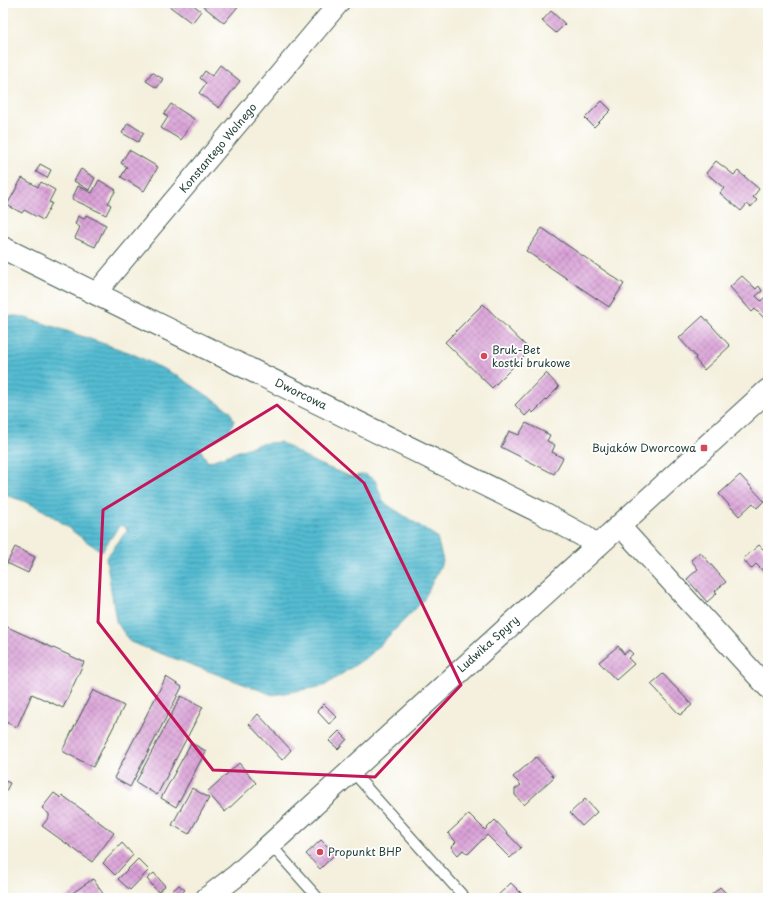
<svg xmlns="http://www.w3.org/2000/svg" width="771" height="901" viewBox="0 0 771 901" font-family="'Playpen Sans',sans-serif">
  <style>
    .water { fill: url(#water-rules); stroke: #3a7c83 }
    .building { fill: url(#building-cross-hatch) }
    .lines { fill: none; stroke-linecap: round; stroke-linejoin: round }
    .service-casing { stroke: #3f584d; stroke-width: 12 }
    .minor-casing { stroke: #3f584d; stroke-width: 22 }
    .tertiary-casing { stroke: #3f584d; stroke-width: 24 }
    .secondary-casing { stroke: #3f584d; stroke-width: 24 }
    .service { stroke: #fff; stroke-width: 10 }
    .minor { stroke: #fff; stroke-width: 20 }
    .tertiary { stroke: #fff; stroke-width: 22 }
    .secondary { stroke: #fff; stroke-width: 22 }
    .marked { fill: none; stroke: #c2185b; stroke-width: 3; stroke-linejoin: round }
    .poi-dot { fill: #d1495b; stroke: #fff; stroke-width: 1.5 }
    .labels { text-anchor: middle; stroke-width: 3.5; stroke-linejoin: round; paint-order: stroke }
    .street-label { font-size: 11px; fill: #1f3d34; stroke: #fff }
    .poi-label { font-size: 11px; fill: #1f3d34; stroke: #fff; text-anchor: start }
  </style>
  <defs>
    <pattern id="water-rules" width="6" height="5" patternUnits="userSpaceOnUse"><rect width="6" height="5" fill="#54bcd2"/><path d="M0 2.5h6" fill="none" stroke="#459aab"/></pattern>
    <pattern id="building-cross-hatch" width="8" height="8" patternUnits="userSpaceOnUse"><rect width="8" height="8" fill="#daa0d7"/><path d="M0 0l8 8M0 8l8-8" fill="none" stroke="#b084af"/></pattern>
  </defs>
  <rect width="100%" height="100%" fill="#fff"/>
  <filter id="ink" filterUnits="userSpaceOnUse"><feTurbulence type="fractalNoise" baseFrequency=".025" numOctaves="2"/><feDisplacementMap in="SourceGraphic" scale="8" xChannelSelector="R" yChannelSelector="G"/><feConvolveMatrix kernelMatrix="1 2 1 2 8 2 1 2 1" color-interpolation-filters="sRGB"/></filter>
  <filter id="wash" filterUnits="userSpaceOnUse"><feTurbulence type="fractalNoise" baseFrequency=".012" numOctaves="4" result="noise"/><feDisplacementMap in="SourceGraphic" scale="16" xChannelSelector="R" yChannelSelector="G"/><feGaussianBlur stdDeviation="0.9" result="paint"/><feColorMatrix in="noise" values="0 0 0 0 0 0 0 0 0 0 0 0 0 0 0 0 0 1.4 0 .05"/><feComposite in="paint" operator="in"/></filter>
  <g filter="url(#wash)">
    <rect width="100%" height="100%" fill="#f4f0dd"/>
    <path class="water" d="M3 316H18L43 323 131 353 178 376 202 392 230 411 234 421 229 432 200 449 208 462 259 444 280 442 316 463 352 477 364 474 375 480 383 502 437 537 443 561 423 601 370 655 324 686 273 695 130 642 116 621 106 558 128 529 120 525 102 551C81 540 66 524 46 512 33 504 17 498 3 495Z"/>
    <g id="blocks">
      <path class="building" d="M165 3H191L201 11 192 23Z
        M206 3H241L224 23 203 6Z
        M551 11 565 24 556 33 542 21Z
        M220 65 240 81 219 108 199 93 206 83 200 78 205 71 212 76Z
        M152 72 163 79 157 88 146 81Z
        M602 101 611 110 594 127 585 118Z
        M171 104 194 119 181 140 161 128 168 117 164 114Z
        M128 123 144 133 138 142 122 133Z
        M129 150 158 167 144 191 121 177 127 167 121 163Z
        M716 161 734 175 738 171 759 189 753 197 757 200 751 207 747 204 741 211 720 193 724 188 706 173Z
        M40 164 51 170 47 178 36 172Z
        M81 169 95 178 89 190 74 181Z
        M22 178 38 187 41 182 55 190 49 202 52 203 43 220 24 210 22 213 7 205Z
        M99 180 116 190 108 203 111 205 106 215 72 199 78 186 92 193Z
        M86 215 106 225 95 247 75 238 80 227 75 224 78 216 84 219Z
        M542 228 624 284 609 307 526 251Z
        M742 276 756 289 759 286 762 291 756 296 761 301 768 294V322L755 309 752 312 730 287Z
        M483 304 530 350 492 388 445 342Z
        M703 316 730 346 704 370 695 359 696 357 679 338Z
        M546 373 559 387 533 413 531 410 525 416 515 405Z
        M526 423 550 435 547 441 555 445 552 452 563 458 554 474 501 447 509 431 519 435Z
        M740 475 764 501 757 508 753 503 739 516 719 494Z
        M759 545 768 554V576L756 564 751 569 743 559Z
        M15 547 35 557 28 573 7 563Z
        M700 552 726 582 715 591 717 593 707 602 687 579 698 569 691 560Z
        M3 625 84 662 63 708 32 694 17 727 3 721Z
        M618 646 624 654 629 650 633 654 628 658 634 664 616 680 599 662Z
        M663 674 692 705 680 715 651 684Z
        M166 677 182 687 130 787 114 778Z
        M93 690 124 706 93 767 62 751Z
        M181 696 203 707 157 795 136 782Z
        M324 704 337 717 329 724 317 711Z
        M258 714 291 750 282 760 249 724Z
        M339 731 347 739 338 749 329 741Z
        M191 743 206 751 176 807 161 798Z
        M536 757 554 777 524 805 515 795V789L521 785 513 777Z
        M239 763 256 783 225 812 207 792Z
        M3 780 10 783 3 797Z
        M192 788 209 798 189 834 172 825Z
        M54 793 61 798 62 795 114 833 92 862 42 826 49 817V814L42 808Z
        M585 799 597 812 582 826 570 813Z
        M469 814 485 830 495 820 521 848 510 858 487 835 468 854 463 850 458 855 451 847 456 842 448 833Z
        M321 840 335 854 320 869 306 854Z
        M122 843 133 855 115 875 103 863Z
        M138 859 149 870 130 890 118 879Z
        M154 873 165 886 158 892 147 879Z
        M93 879 106 898H65Z
        M511 883 526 898H495Z
        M179 885 185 890 177 897 172 891Z
        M720 887 731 898H708Z"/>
    </g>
  </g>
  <g filter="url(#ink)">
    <use href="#blocks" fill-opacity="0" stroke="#3f584d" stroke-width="1"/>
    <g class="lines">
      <g class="service-casing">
        <path id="service" d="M351 770 465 898
          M270 844 318 898"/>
      </g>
      <g class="minor-casing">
        <path id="minor" d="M96 293 339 3
          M619 525 768 688"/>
      </g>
      <g class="tertiary-casing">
        <path id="tertiary" d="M3 248 540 512 582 535 596 545"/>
      </g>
      <g class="secondary-casing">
        <path id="secondary" d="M207 898 236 876 768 390"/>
      </g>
      <use href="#service" class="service"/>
      <use href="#minor" class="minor"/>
      <use href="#tertiary" class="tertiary"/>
      <use href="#secondary" class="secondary"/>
    </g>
  </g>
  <path class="marked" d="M277 405 364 483 461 685 375 777 213 770 98 622 103 510Z"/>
  <g class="poi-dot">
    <circle cx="484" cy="356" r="4"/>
    <rect x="700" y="444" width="8" height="8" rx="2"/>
    <circle cx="320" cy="852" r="4"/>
  </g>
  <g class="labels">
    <g class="street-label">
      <text transform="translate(218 148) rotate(-50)" y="4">Konstantego Wolnego</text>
      <text transform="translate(301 394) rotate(26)" y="4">Dworcowa</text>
      <text transform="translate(488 644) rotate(-42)" y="4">Ludwika Spyry</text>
    </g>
    <g class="poi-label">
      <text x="492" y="354">Bruk-Bet<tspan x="492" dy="13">kostki brukowe</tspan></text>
      <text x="696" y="452" text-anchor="end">Bujaków Dworcowa</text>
      <text x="328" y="856">Propunkt BHP</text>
    </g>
  </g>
  <rect width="771" height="901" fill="none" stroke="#fff" stroke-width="16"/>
</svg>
